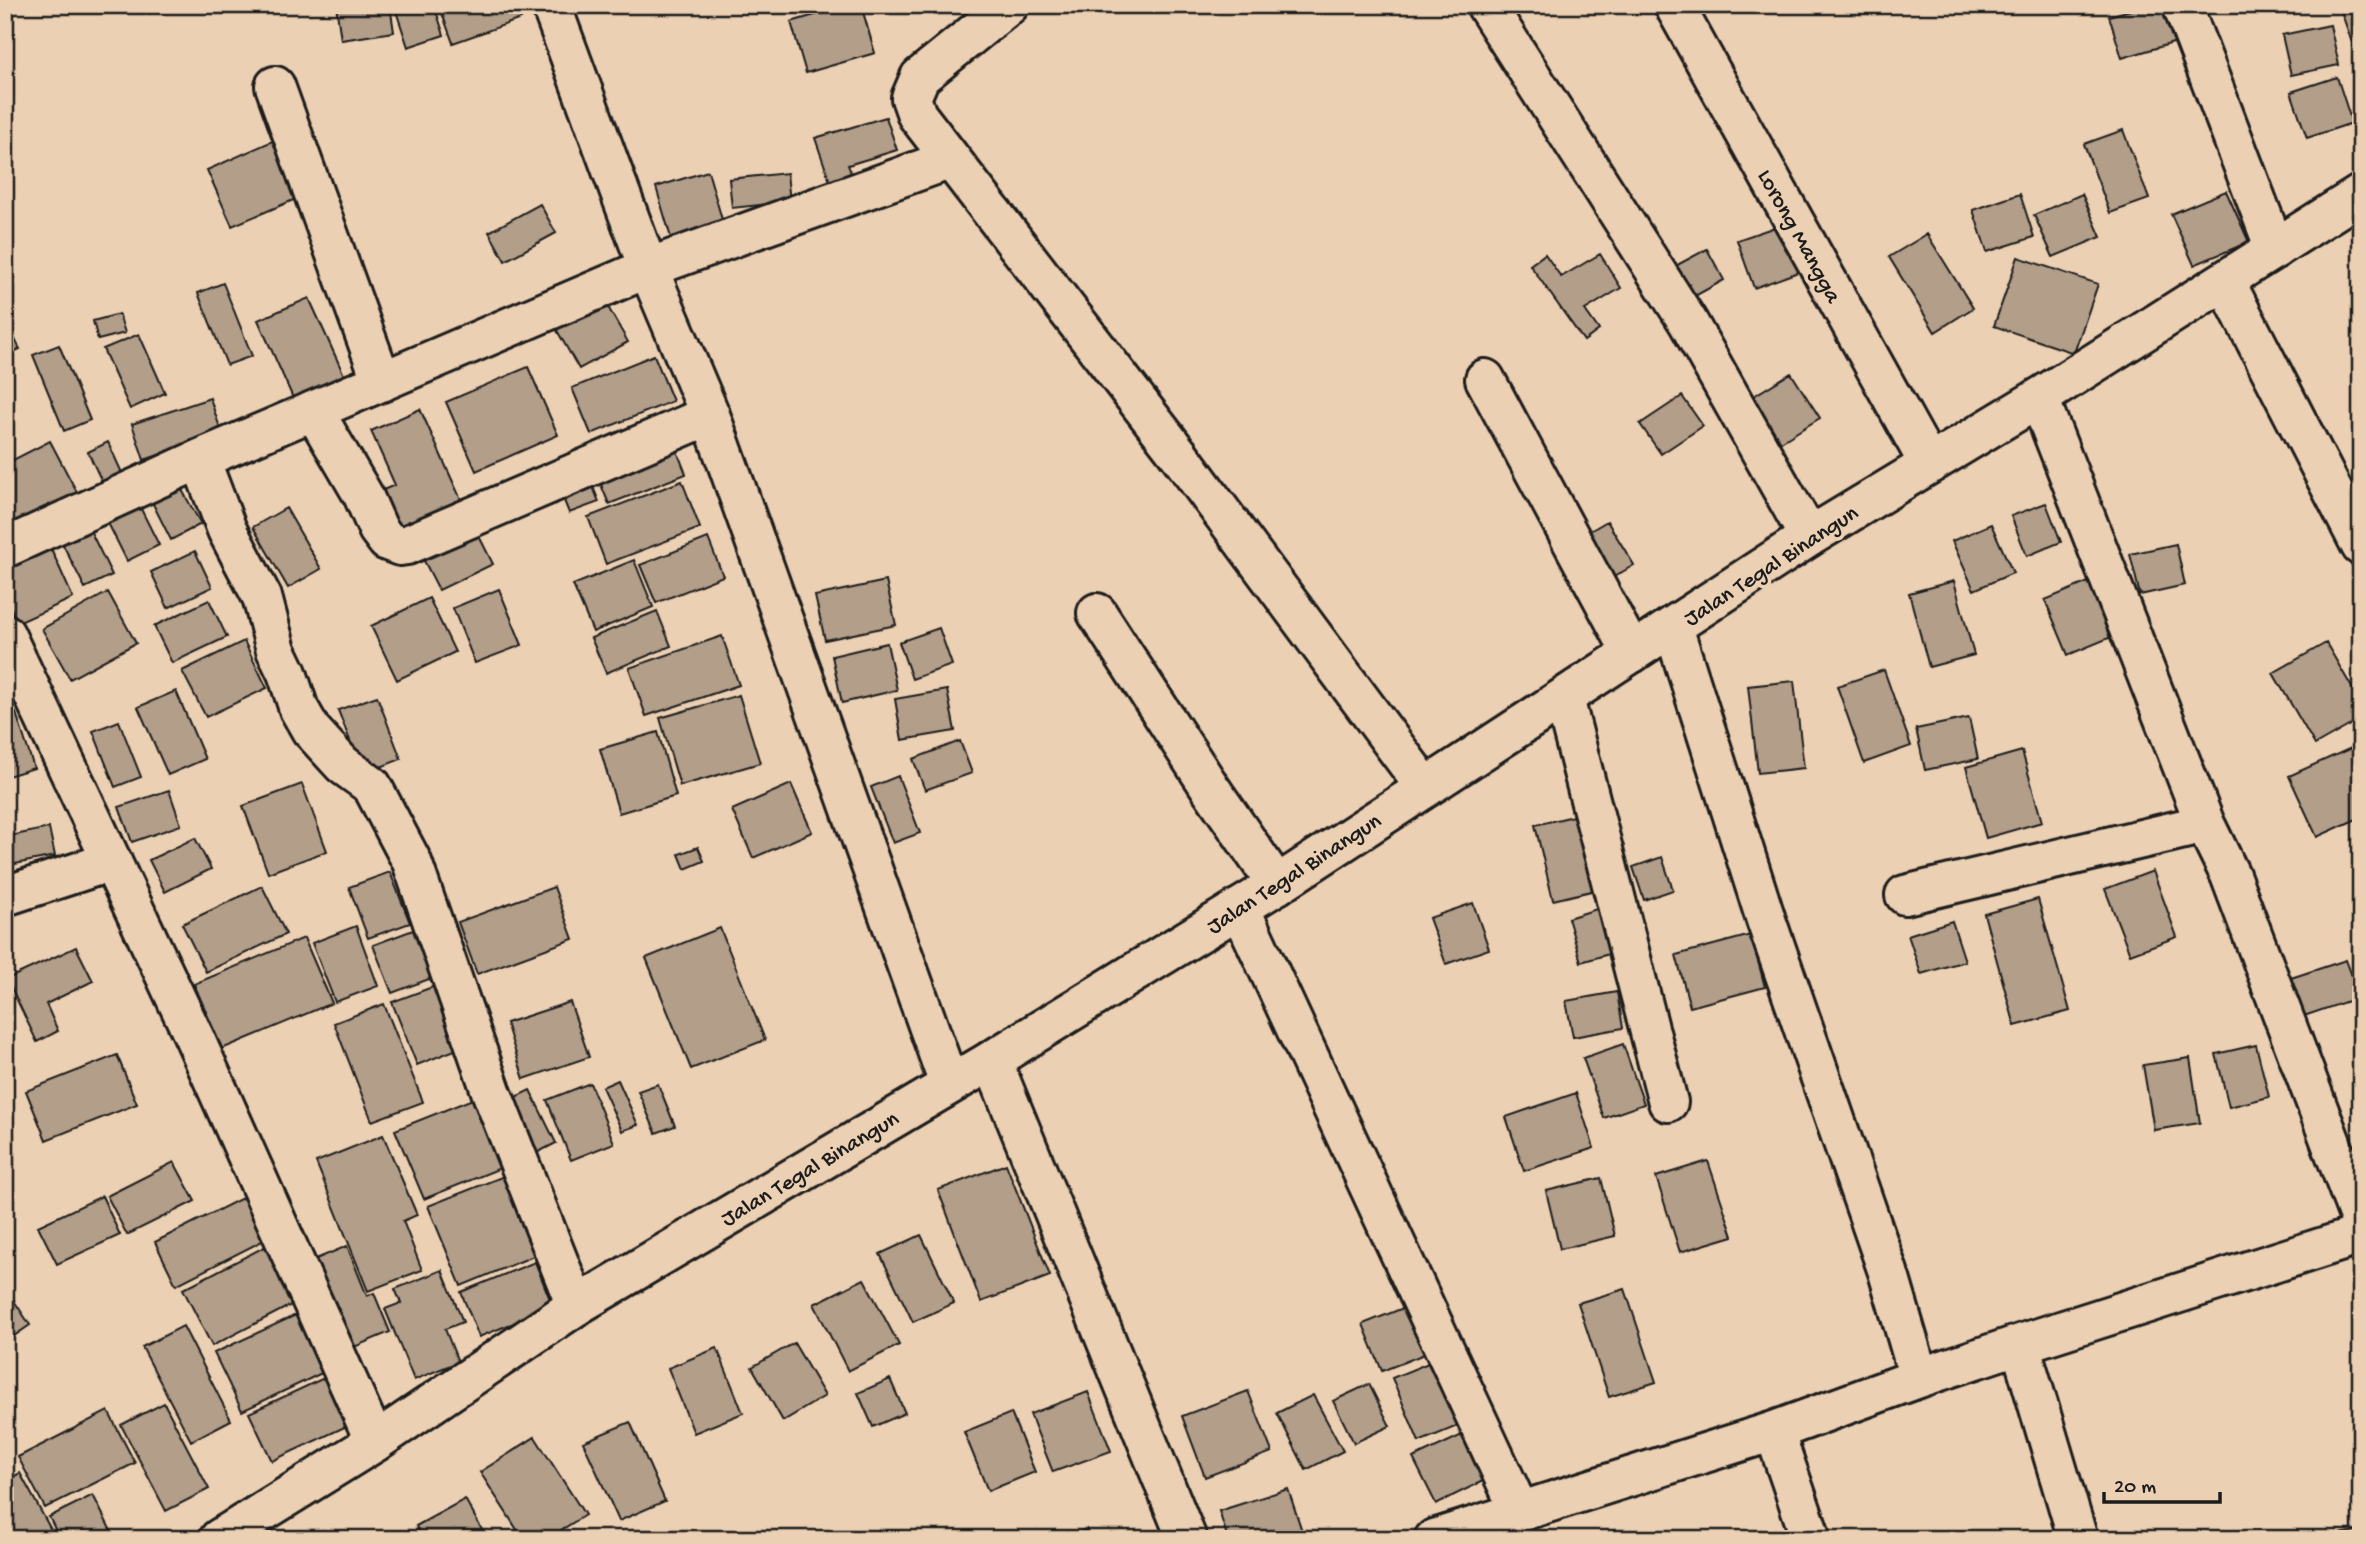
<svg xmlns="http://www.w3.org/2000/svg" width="2366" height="1544" viewBox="0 0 2366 1544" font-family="'Gochi Hand',sans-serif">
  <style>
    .building { fill: #b29e89; stroke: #1c1c1c; stroke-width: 2 }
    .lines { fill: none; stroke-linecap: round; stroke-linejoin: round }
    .street-casing { stroke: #1c1c1c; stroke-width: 44 }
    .secondary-casing { stroke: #1c1c1c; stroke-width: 44 }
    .street { stroke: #ecd0b3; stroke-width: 38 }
    .secondary { stroke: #ecd0b3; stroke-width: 38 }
    .labels { text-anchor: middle; stroke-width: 7; stroke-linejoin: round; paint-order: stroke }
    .street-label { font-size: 23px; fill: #1c1c1c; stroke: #ecd0b3 }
  </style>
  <rect width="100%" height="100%" fill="#ecd0b3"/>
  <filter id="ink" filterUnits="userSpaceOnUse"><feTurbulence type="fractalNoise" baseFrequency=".0143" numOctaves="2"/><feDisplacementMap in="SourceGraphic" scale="14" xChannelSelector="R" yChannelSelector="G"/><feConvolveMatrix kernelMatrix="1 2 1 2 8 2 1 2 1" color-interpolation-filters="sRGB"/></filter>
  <g filter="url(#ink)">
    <path class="building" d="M336 5H390L394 32 341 40Z
      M394 5H434L444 35 408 47Z
      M439 5H516L521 19 453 43Z
      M849 5H861L875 53 806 73 791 22Z
      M2148 5H2170L2180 41 2122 58 2109 16Z
      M2339 5H2361V69Z
      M2330 25 2339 65 2291 75 2282 35Z
      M2337 77 2352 123 2307 138 2291 92Z
      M886 117 897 150 848 165 856 186 834 193 815 138Z
      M2123 130 2149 199 2110 213 2084 144Z
      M277 139 303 196 232 226 207 170Z
      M708 171 723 223 671 238 656 187Z
      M787 173 790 202 732 208 729 179Z
      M2226 191 2249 242 2194 265 2171 214Z
      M2020 194 2034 237 1987 252 1973 210Z
      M2082 194 2101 237 2053 257 2034 215Z
      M540 204 556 233 505 261 489 232Z
      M1790 222 1807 269 1754 288 1737 240Z
      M1927 234 1973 308 1935 332 1889 257Z
      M1707 249 1724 280 1684 302 1666 271Z
      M1545 254 1561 277 1600 254 1621 288 1585 310 1599 330 1584 341 1530 265Z
      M2018 257 2098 284 2074 353 1994 326Z
      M223 283 252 356 227 365 198 293Z
      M600 293 628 342 579 369 551 320Z
      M309 298 344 375 293 398 258 320Z
      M119 314 125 333 98 340 93 321Z
      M5 320 20 349 5 356Z
      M139 334 165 393 130 409 103 349Z
      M59 345 90 420 64 431 33 355Z
      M654 355 673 401 591 434 572 388Z
      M528 367 558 435 476 471 446 402Z
      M1791 373 1820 418 1781 442 1752 397Z
      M1682 396 1703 426 1661 454 1640 424Z
      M210 398 222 434 144 460 132 424Z
      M420 409 463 504 388 537 369 496 395 485 371 431Z
      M672 438 686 474 609 504 594 468Z
      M50 441 80 498 16 532 5 511V464Z
      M108 442 122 473 102 482 88 452Z
      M586 469 599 502 569 513 556 481Z
      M177 481 201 524 171 540 149 496Z
      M682 481 700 528 606 564 588 517Z
      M134 495 159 545 127 561 102 511Z
      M2046 503 2061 542 2027 556 2011 516Z
      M286 508 321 569 288 588 253 527Z
      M85 520 112 575 85 588 57 533Z
      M1607 521 1634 565 1607 581 1580 537Z
      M1991 524 2013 573 1974 590 1952 541Z
      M474 526 493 564 439 590 420 553Z
      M708 538 723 576 656 603 640 565Z
      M49 544 73 598 18 623 5 596V564Z
      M2176 544 2185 585 2140 595 2130 554Z
      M195 551 212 587 168 608 151 572Z
      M634 560 653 607 593 632 573 585Z
      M2098 578 2121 633 2068 655 2045 600Z
      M886 581 896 625 825 640 815 596Z
      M1954 581 1974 655 1929 667 1909 593Z
      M499 589 522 645 475 663 453 608Z
      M108 592 136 643 70 679 42 629Z
      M429 598 455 652 397 680 371 626Z
      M209 600 227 637 172 663 154 626Z
      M657 611 671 646 606 673 591 638Z
      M939 628 952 665 912 679 899 642Z
      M722 636 739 685 646 716 629 668Z
      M244 641 267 688 206 717 182 671Z
      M887 643 897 690 842 703 832 656Z
      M2326 643 2361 703V719L2315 745 2273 673Z
      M1884 670 1911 746 1864 763 1837 686Z
      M1794 681 1804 768 1758 773 1748 686Z
      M947 690 955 731 902 740 895 699Z
      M176 691 205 759 168 775 138 707Z
      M739 695 760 763 680 786 660 718Z
      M377 696 401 759 363 774 338 710Z
      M16 713 34 768 5 777V716Z
      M1969 718 1978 759 1925 770 1916 729Z
      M119 721 141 777 115 787 93 731Z
      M658 732 676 796 619 813 600 749Z
      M960 741 972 773 925 790 913 759Z
      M2351 748 2361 769V817L2317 837 2289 776Z
      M2022 751 2042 822 1986 838 1966 767Z
      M898 776 920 833 893 843 871 787Z
      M302 784 327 851 268 873 243 806Z
      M791 784 812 832 753 858 732 810Z
      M169 790 181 825 132 842 119 807Z
      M1582 814 1600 889 1553 900 1535 825Z
      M49 828 55 856 5 866V837Z
      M195 838 211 869 165 892 149 860Z
      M698 847 704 861 685 869 679 854Z
      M1662 857 1673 890 1644 900 1633 867Z
      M2153 871 2177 937 2130 954 2105 889Z
      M390 872 410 923 368 938 349 887Z
      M262 886 286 934 206 972 182 924Z
      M554 887 573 939 477 974 458 922Z
      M2038 899 2070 1011 2015 1026 1984 914Z
      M1473 903 1489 949 1446 964 1429 918Z
      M1603 907 1616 952 1581 962 1568 918Z
      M1952 921 1965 961 1921 974 1908 935Z
      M356 926 378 986 335 1002 312 943Z
      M720 928 765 1040 691 1069 646 958Z
      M413 930 432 978 392 993 373 945Z
      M1751 935 1765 987 1690 1007 1676 955Z
      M304 938 332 1003 222 1049 194 984Z
      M76 947 93 981 46 1004 58 1031 37 1042 7 979Z
      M2346 960 2360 997 2304 1016 2291 978Z
      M435 986 460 1048 417 1065 392 1002Z
      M1617 992 1623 1028 1573 1037 1566 1001Z
      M570 1002 589 1057 524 1079 506 1023Z
      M384 1004 423 1102 372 1121 334 1023Z
      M1623 1044 1644 1104 1604 1118 1583 1058Z
      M2256 1045 2269 1097 2229 1107 2216 1054Z
      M117 1055 137 1104 46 1140 26 1091Z
      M2190 1058 2200 1123 2154 1130 2143 1065Z
      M618 1080 638 1125 622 1131 602 1087Z
      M590 1083 614 1143 571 1160 547 1100Z
      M658 1084 675 1126 656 1133 638 1091Z
      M530 1090 556 1143 527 1158 499 1105Z
      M1576 1093 1594 1148 1524 1171 1506 1117Z
      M480 1096 508 1165 424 1199 395 1130Z
      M383 1135 417 1215 403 1221 422 1270 368 1291 316 1162Z
      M1708 1161 1733 1236 1680 1252 1656 1177Z
      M174 1162 195 1201 127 1235 107 1196Z
      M1006 1164 1050 1276 981 1302 938 1190Z
      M504 1176 536 1255 461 1286 428 1206Z
      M1601 1178 1615 1236 1560 1249 1546 1191Z
      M248 1195 270 1237 176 1285 155 1242Z
      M102 1196 120 1235 57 1264 38 1226Z
      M921 1235 954 1303 913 1322 880 1254Z
      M266 1246 295 1303 212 1346 183 1289Z
      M347 1246 367 1296 374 1293 390 1332 347 1350 311 1261Z
      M535 1262 553 1307 479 1337 461 1292Z
      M442 1270 463 1322 445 1329 458 1362 414 1380 385 1309 401 1303 395 1289Z
      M864 1279 899 1345 848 1371 814 1304Z
      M5 1287 30 1325 11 1338 5 1329Z
      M1625 1289 1656 1382 1609 1397 1578 1303Z
      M1413 1304 1432 1351 1382 1371 1363 1324Z
      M298 1314 326 1371 242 1411 214 1353Z
      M183 1326 231 1420 191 1441 142 1347Z
      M794 1343 825 1396 783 1421 752 1367Z
      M717 1348 743 1413 694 1433 668 1368Z
      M1433 1361 1460 1425 1419 1442 1392 1378Z
      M326 1377 349 1425 272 1461 249 1413Z
      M890 1379 905 1413 873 1427 858 1393Z
      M1369 1384 1390 1426 1354 1443 1333 1401Z
      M1248 1391 1272 1452 1205 1477 1182 1416Z
      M1088 1392 1111 1451 1053 1472 1030 1414Z
      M1313 1395 1343 1451 1306 1470 1277 1413Z
      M164 1403 209 1489 166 1511 121 1425Z
      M108 1411 135 1463 45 1508 18 1457Z
      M1011 1413 1035 1472 988 1491 964 1432Z
      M630 1422 665 1501 619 1521 583 1442Z
      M1462 1435 1485 1480 1436 1504 1413 1458Z
      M535 1437 585 1515 547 1539H523L480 1472Z
      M20 1473 56 1539H13L5 1524V1481Z
      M1288 1489 1303 1534 1289 1539H1228L1219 1511Z
      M93 1495 115 1539H60L49 1517Z
      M465 1499 487 1539H423L416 1526Z
      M1086 1529 1090 1539H1061Z
      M2360 1530 2361 1539H2315Z"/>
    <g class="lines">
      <g class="street-casing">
        <path id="street" d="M551 5 648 268 710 415 949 1084
          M1009 5 920 77 911 98 917 115 1180 456 1425 787
          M1486 5 1688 322 1809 537
          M1674 5 1929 464
          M2182 5 2275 249
          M275 86 382 382
          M2225 281 2361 546
          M1485 379 1632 653
          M2039 398 2205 824 2230 875 2361 1222
          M314 411 363 495 378 529 387 541 400 546 407 545 710 415
          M200 459 227 530 262 597 276 650 287 673 299 709 311 730 343 765 372 786 412 862 491 1091 576 1306
          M5 548 200 459 648 268 951 159
          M1097 613 1211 789 1277 885
          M1673 627 1766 920 1888 1272 1919 1378
          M5 634 195 1039 375 1442
          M1564 698 1668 1102
          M1905 895 2205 824
          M5 896 112 861
          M1240 908 1520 1512
          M992 1060 1187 1539
          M2020 1344 2078 1539
          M1774 1431 1811 1539
          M1434 1539 1774 1431 1919 1378 2020 1344 2361 1235"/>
      </g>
      <g class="secondary-casing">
        <path id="secondary" d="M219 1539 375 1442 576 1306 992 1060 1277 885 1809 537 2039 398 2361 194"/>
      </g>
      <use href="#street" class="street"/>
      <use href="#secondary" class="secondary"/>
    </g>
  </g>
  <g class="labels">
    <g class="street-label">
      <text transform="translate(1801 235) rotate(61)" y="8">Lorong Mangga</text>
      <text transform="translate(1770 564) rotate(-33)" y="8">Jalan Tegal Binangun</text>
      <text transform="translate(1293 872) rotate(-33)" y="8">Jalan Tegal Binangun</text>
      <text transform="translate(809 1167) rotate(-31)" y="8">Jalan Tegal Binangun</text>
    </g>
  </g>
  <rect width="2366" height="1544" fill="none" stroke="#ecd0b3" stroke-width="28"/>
  <rect x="14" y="14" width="2338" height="1516" fill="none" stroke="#1c1c1c" stroke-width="2.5" filter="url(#ink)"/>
  <path d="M2104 1492v10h116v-10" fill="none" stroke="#1c1c1c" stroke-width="3.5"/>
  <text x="2114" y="1492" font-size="21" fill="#1c1c1c" stroke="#ecd0b3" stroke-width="5" paint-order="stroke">20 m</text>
</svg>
